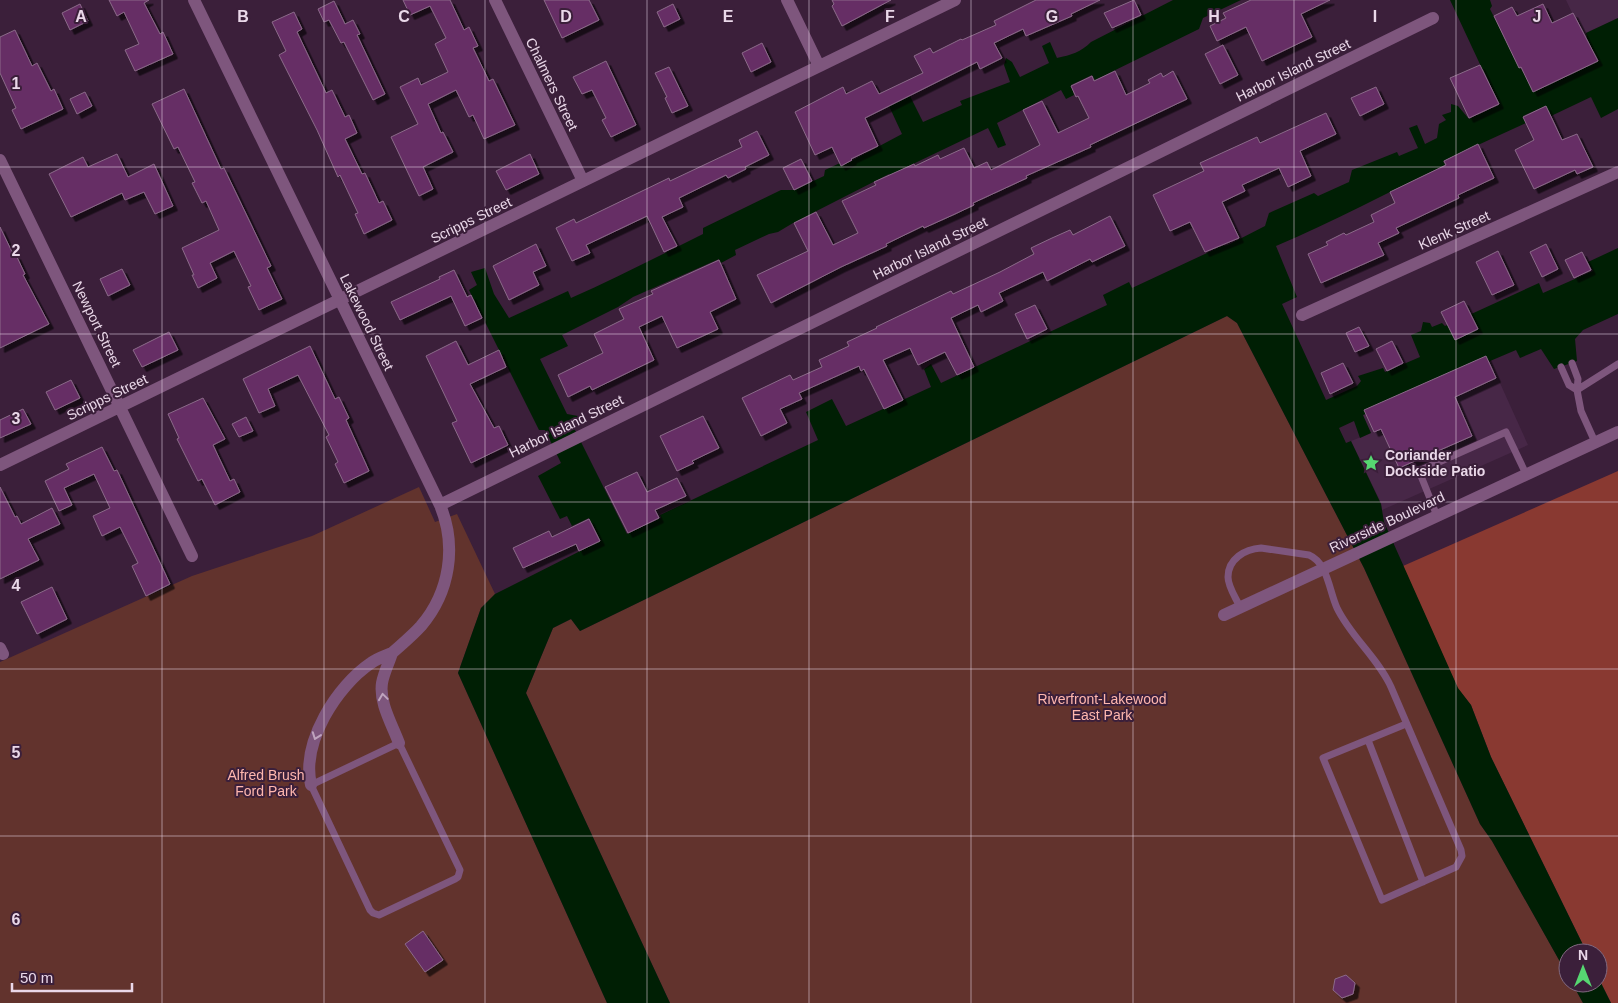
<svg xmlns="http://www.w3.org/2000/svg" width="1618" height="1003" viewBox="0 0 1618 1003" font-family="Arial,sans-serif">
  <style>
    .built { fill: #472747 }
    .green { fill: #62332d }
    .forest { fill: #893931 }
    .water { fill: #001f04 }
    .building { fill: #662e65; stroke: #8b6a89; filter: url(#shadow) }
    .lines { fill: none; stroke-linecap: round; stroke-linejoin: round }
    .service { stroke: #7e567d; stroke-width: 7 }
    .minor { stroke: #7e567d; stroke-width: 12 }
    .oneway { stroke: #bfa4be }
    .grid { fill: none; stroke: #ead8e9; stroke-width: 1; stroke-opacity: 0.55 }
    .labels { text-anchor: middle; stroke-width: 4; stroke-linejoin: round; paint-order: stroke }
    .street-label { font-size: 14px; fill: #ead8e9; stroke: #3b1f3a }
    .poi-label { font-size: 14px; font-weight: bold; fill: #ead8e9; stroke: #3b1f3a; text-anchor: start }
    .park-label { font-size: 14px; fill: #ffb7ae; stroke: #3b1f3a }
    .grid-label { font-size: 16px; text-anchor: middle; font-weight: bold; fill: #ead8e9; stroke: #3b1f3a; stroke-width: 4; stroke-linejoin: round; paint-order: stroke }
  </style>
  <defs>
    <filter id="shadow"><feDropShadow dx="4.5" dy="4.5" stdDeviation="0" flood-color="#0009"/></filter>
  </defs>
  <rect width="100%" height="100%" fill="#3b1f3a"/>
  <path class="built" d="M1566 0H1618V18L1586 33 1587 37 1584 38Z
    M1490 361 1528 445 1382 510 1381 503 1351 441 1371 433 1362 416Z"/>
  <path class="green" d="M1227 316 1237 323 1364 568 1480 824 1492 841 1568 976V983H1572L1583 1003H670L526 693 553 628 571 619 580 631Z
    M419 487 435 522 457 514 495 594 481 608 458 673 607 1003H0V662L192 576 312 536Z"/>
  <path class="forest" d="M1618 471V1003H1611L1598 977V953H1587L1491 757 1471 705 1458 689 1403 566Z"/>
  <path class="water" d="M1173 0H1241L1203 18 1199 29 1095 80 1092 75 1071 85 1074 95 1066 99 1061 90 997 123 1006 145 998 148 988 128 890 175 889 174 793 223 778 232 769 234 735 250 736 255 721 263 719 259 633 297 618 307 562 335 568 346 540 359 567 414 578 416 580 420 572 424 627 534 661 518 660 515 818 440 806 412 832 399 846 426 931 387 924 369 931 364 941 383 1107 305 1103 295 1129 282 1132 288 1222 246 1228 245 1265 226 1269 213 1314 193 1318 196 1349 182 1352 170 1397 152 1399 156 1418 148 1409 128 1417 125 1425 144 1437 138 1439 124 1446 120 1442 115 1451 112V104L1458 106 1469 119 1499 105 1450 0H1490L1492 6 1490 9 1520 69 1587 37 1586 33 1618 18V109L1601 118 1591 97 1551 116 1545 106 1523 116 1526 123 1443 161 1445 165C1388 192 1333 222 1276 246L1297 297 1282 304 1326 400 1357 386 1361 381 1358 376 1383 368 1385 372 1420 357 1411 335 1421 331 1423 322 1430 323 1432 327 1442 323 1445 326 1539 283 1543 293 1593 271 1588 262 1618 248V314L1583 330 1575 339 1577 361 1554 369 1541 349 1520 358 1516 350 1363 415 1371 433 1360 438 1354 421 1339 428 1346 443 1351 441 1381 504 1384 522 1458 688 1471 705 1491 757 1587 953H1568V976L1492 841 1480 824 1364 568 1237 323 1227 316 580 631 571 619 553 628 526 693 670 1003H607L458 673 481 608 495 594 600 541 589 518 572 526 567 516 560 519 538 476 561 463 545 430H539L469 290 477 285 471 272 485 268 494 294 509 318 568 291 571 298C616 278 659 256 703 234V228L781 190H794L824 176 825 170 840 163 842 166 902 134 889 106 910 96 923 122 962 105 960 101 1010 82 1004 65 1006 58 1012 62 1020 77 1049 63 1042 46 1050 42 1057 58C1071 55 1081 52 1091 42Z
    M1598 977 1611 1003H1583L1572 983H1598Z"/>
  <path class="building" d="M109 0H149L144 3 160 34 163 32 173 54 135 71 125 50 139 44 124 12 117 16Z
    M403 0H450L464 30 469 27 478 46 473 48 489 81 493 79 515 125 484 139 473 115 469 117 456 90 428 104 441 133 443 132 453 152 423 167 433 189 419 196 391 137 418 124 400 87 418 78 421 85 448 72 435 44 446 38 430 6 410 15Z
    M544 0H589L599 20 562 38Z
    M832 0H891L842 26 832 6 834 4Z
    M1036 0H1100L1071 14 1072 16 1026 36 1023 29 994 43 1002 58 980 69 977 62 865 118 878 146 851 159 852 160 841 166 832 147 815 155 795 112 843 87 846 94 872 81 879 94 923 73 914 56 930 48 933 53 961 39 962 40 996 25 994 21Z
    M1134 0 1141 15 1112 28 1104 13Z
    M1251 0H1330L1301 14 1312 37 1262 61 1246 27 1217 41 1210 26 1226 18 1223 13Z
    M334 1 345 24 353 20 360 34 357 35 385 94 373 100 344 42 341 43 329 20 324 22 318 9Z
    M80 4 88 21 70 30 62 13Z
    M673 4 680 19 664 27 657 12Z
    M1543 4 1552 23 1573 13 1598 61 1533 92 1521 67 1519 68 1494 16 1512 7 1517 16Z
    M294 12 302 29 297 32 326 93 332 90 345 117 349 115 357 133 345 139 362 174 365 173 379 203 383 201 392 220 364 234 355 214 358 213 340 175 338 177 317 130 279 55 286 51 272 22Z
    M15 30 32 66 37 63 51 91 54 89 63 109 21 129 12 110 16 108 0 73V37Z
    M762 43 771 62 751 72 742 53Z
    M1223 45 1238 75 1220 84 1205 54Z
    M606 61 636 125 611 137 602 120 606 118 592 90 582 94 573 77Z
    M1480 65 1499 104 1469 118 1450 78Z
    M669 67 688 106 672 113 665 98 667 97 655 73Z
    M1115 71 1126 95 1150 83 1148 80 1161 73 1163 77 1173 71 1187 99 1090 145 1091 147 1026 176 1027 178 973 203 974 205 955 214 924 228 923 226 886 244 887 246 841 267 771 303 757 275 808 251 794 223 816 212 833 245 858 233 842 201 876 185 874 182 914 164 915 166 938 155 940 159 964 148 974 168 987 162 991 170 1023 154 1040 145 1023 110 1042 101 1058 133 1089 118 1078 96 1076 97 1071 86 1092 76 1094 81Z
    M1376 87 1384 104 1360 116 1351 98Z
    M184 89 221 169 224 168 271 266 267 268 282 299 259 310 248 287 251 286 234 251 210 263 217 278 198 288 192 275H194L182 248 219 230 206 201 202 203 192 183 195 182 178 147 174 149 152 104Z
    M85 92 92 106 77 114 70 99Z
    M1546 106 1562 140 1577 134 1593 167 1577 174 1575 170 1534 189 1515 150 1534 140 1523 117Z
    M1326 113 1336 134 1300 151 1311 176 1288 187 1279 168 1242 185 1245 191 1222 202 1239 238 1205 252 1190 222 1170 231 1153 195 1204 171 1200 163 1257 137 1260 143Z
    M757 131 769 155 745 167 746 169 728 178 726 175 679 198 683 207 662 217 677 246 664 252 647 216 586 245 590 253 572 261 556 228 574 219 576 223 669 178 670 181 742 147 739 140Z
    M1478 144 1494 178 1458 195 1459 198 1396 228 1399 233 1378 243 1384 255 1321 283 1308 254 1328 245 1326 242 1344 233 1346 235 1374 222 1371 215 1395 203 1390 192 1446 165 1444 161Z
    M117 154 128 177 154 164 173 206 155 214 144 192 125 200 122 193 71 217 49 174 83 157 88 167Z
    M530 154 539 174 506 190 496 171Z
    M801 159 812 181 794 190 783 168Z
    M1110 216 1125 246 1092 262 1090 259 1047 281 1043 272 999 293 1003 301 981 312 978 305 951 318 974 367 957 375 945 352 918 365 910 348 883 360 903 400 884 409 864 369 861 371 859 366 799 393 802 399 780 409 787 423 761 436 742 398 790 375 793 380 822 367 819 360 849 346 847 342 877 328 876 327 951 291 953 294 1000 272 1034 254 1031 248 1052 238 1070 230 1073 235Z
    M0 227 14 256 16 255 25 274 23 275 49 324 0 348Z
    M536 244 546 266 533 272 539 285 509 300 493 266Z
    M1546 244 1558 269 1542 277 1530 252Z
    M1498 251 1514 285 1492 295 1476 262Z
    M1582 252 1591 270 1574 278 1565 260Z
    M719 260 736 299 710 312 718 329 677 348 662 316 639 327 654 360 592 390 590 386 568 397 558 375 603 353 594 334 624 319 619 309 653 294 651 291Z
    M122 269 130 285 108 296 100 279Z
    M454 270 467 297 471 295 482 318 465 326 451 296 400 320 391 302 440 279 439 277Z
    M1464 301 1478 329 1455 340 1441 312Z
    M1035 305 1047 329 1027 339 1015 314Z
    M1359 327 1369 346 1355 352 1346 333Z
    M169 332 178 350 142 367 133 350Z
    M456 341 468 365 499 350 506 367 470 384 494 428 499 426 508 445 471 463 452 423 457 421 426 356Z
    M1392 341 1403 363 1387 371 1376 349Z
    M310 346 335 399 339 397 349 418 346 420 369 471 344 483 335 464 338 462 326 437 329 435 298 375 268 389 275 406 259 413 243 379Z
    M1486 356 1496 378 1455 397 1472 436 1399 468 1381 429 1374 432 1364 410Z
    M1343 363 1353 383 1330 394 1321 373Z
    M71 380 80 398 55 410 46 392Z
    M203 398 225 439 213 445 230 481 234 479 240 492 215 505 202 479 198 481 177 439 179 438 168 414Z
    M23 409 31 424 0 438V420Z
    M703 416 719 448 692 461 694 463 677 471 660 436Z
    M246 417 253 431 239 437 232 424Z
    M102 447 114 471 117 470 170 584 146 596 132 566 138 563 120 527 102 536 93 516 110 508 94 474 64 488 72 505 59 511 45 481 69 469 66 464Z
    M637 472 647 492 677 478 686 496 655 510 659 518 628 533 605 487Z
    M0 487 15 517 17 516 21 524 52 508 60 524 28 539 39 560 0 579Z
    M589 519 600 541 579 551 576 544 523 568 513 548 549 531 552 537Z
    M52 587 67 619 37 634 21 602Z
    M423 931 443 960 425 972 405 944Z
    M1346 975 1355 983 1353 994 1342 998 1333 990 1335 979Z"/>
  <g class="lines">
    <path class="service" d="M1561 367 1569 385 1577 390 1578 379 1572 363
      M1595 442 1581 411 1577 390 1618 364
      M1437 516 1419 471 1506 432 1526 474
      M1240 607C1236 598 1228 587 1228 577 1228 559 1245 549 1261 548L1309 555C1328 563 1329 591 1337 608 1351 637 1378 658 1391 687L1461 850 1462 856 1456 867 1382 900 1323 758 1406 724
      M1368 740 1423 882
      M399 743 460 870 458 877 455 879 379 915 373 913 370 910 311 785Z"/>
    <path class="minor" d="M194 0 440 505C457 546 450 592 421 626 412 636 402 644 392 653
      M495 0 583 181
      M787 0 819 66
      M0 160 192 556
      M1302 315 1618 172
      M0 465 955 0
      M440 505 1433 18
      M1224 615 1618 432
      M0 648 3 654
      M311 785C301 742 337 686 371 663 378 658 385 656 392 653 389 663 384 672 382 683 379 703 392 724 399 743"/>
  </g>
  <defs><path id="oneway-chevron" d="M-2-3.5L2.5 0L-2 3.5" fill="none" stroke-width="1.6" stroke-linecap="round" stroke-linejoin="round" transform="scale(1.25)"/></defs>
  <g class="oneway">
    <use href="#oneway-chevron" transform="translate(383 697) rotate(-98)"/>
    <use href="#oneway-chevron" transform="translate(316 736) rotate(110)"/>
  </g>
  <path class="grid" d="M162 0V1003M324 0V1003M485 0V1003M647 0V1003M809 0V1003M971 0V1003M1133 0V1003M1294 0V1003M1456 0V1003M0 167H1618M0 334H1618M0 502H1618M0 669H1618M0 836H1618"/>
  <defs>
    <g id="sight-bare" transform="scale(1.35)"><path d="M0-6L1.8-2.2L6-1.7L2.9 1.2L3.7 5.4L0 3.3L-3.7 5.4L-2.9 1.2L-6-1.7L-1.8-2.2Z" fill="#56d671" stroke="#3b1f3a" stroke-width="2.5" paint-order="stroke"/></g>
  </defs>
  <g fill-rule="evenodd">
    <use href="#sight-bare" x="1371" y="463"/>
  </g>
  <g class="labels">
    <g class="street-label">
      <text transform="translate(1293 70) rotate(-26)" y="5">Harbor Island Street</text>
      <text transform="translate(552 84) rotate(64)" y="5">Chalmers Street</text>
      <text transform="translate(471 220) rotate(-26)" y="5">Scripps Street</text>
      <text transform="translate(1454 230) rotate(-24)" y="5">Klenk Street</text>
      <text transform="translate(930 248) rotate(-26)" y="5">Harbor Island Street</text>
      <text transform="translate(367 322) rotate(64)" y="5">Lakewood Street</text>
      <text transform="translate(97 324) rotate(64)" y="5">Newport Street</text>
      <text transform="translate(107 397) rotate(-26)" y="5">Scripps Street</text>
      <text transform="translate(566 426) rotate(-26)" y="5">Harbor Island Street</text>
      <text transform="translate(1387 522) rotate(-25)" y="5">Riverside Boulevard</text>
    </g>
    <g class="poi-label">
      <text x="1385" y="460">Coriander<tspan x="1385" dy="16">Dockside Patio</tspan></text>
    </g>
    <g class="park-label">
      <text x="1102" y="704">Riverfront-Lakewood<tspan x="1102" dy="16">East Park</tspan></text>
      <text x="266" y="780">Alfred Brush<tspan x="266" dy="16">Ford Park</tspan></text>
    </g>
  </g>
  <g class="grid-label">
    <text x="81" y="22">A</text>
    <text x="243" y="22">B</text>
    <text x="404" y="22">C</text>
    <text x="566" y="22">D</text>
    <text x="728" y="22">E</text>
    <text x="890" y="22">F</text>
    <text x="1052" y="22">G</text>
    <text x="1214" y="22">H</text>
    <text x="1375" y="22">I</text>
    <text x="1537" y="22">J</text>
    <text x="16" y="89">1</text>
    <text x="16" y="256">2</text>
    <text x="16" y="424">3</text>
    <text x="16" y="591">4</text>
    <text x="16" y="758">5</text>
    <text x="16" y="925">6</text>
  </g>
  <g transform="translate(1583 968)"><circle r="24" fill="#3b1f3a" stroke="#816980"/>
  <path d="M0-4L9 19L0 12L-9 19Z" fill="#56d671"/>
  <text y="-8" font-size="14" font-weight="bold" text-anchor="middle" fill="#ead8e9">N</text>
  </g>
  <path d="M12 983v8h120v-8" fill="none" stroke="#ead8e9" stroke-width="2.5"/>
  <text x="20" y="983" font-size="15" fill="#ead8e9" stroke="#3b1f3a" stroke-width="4" paint-order="stroke">50 m</text>
</svg>
